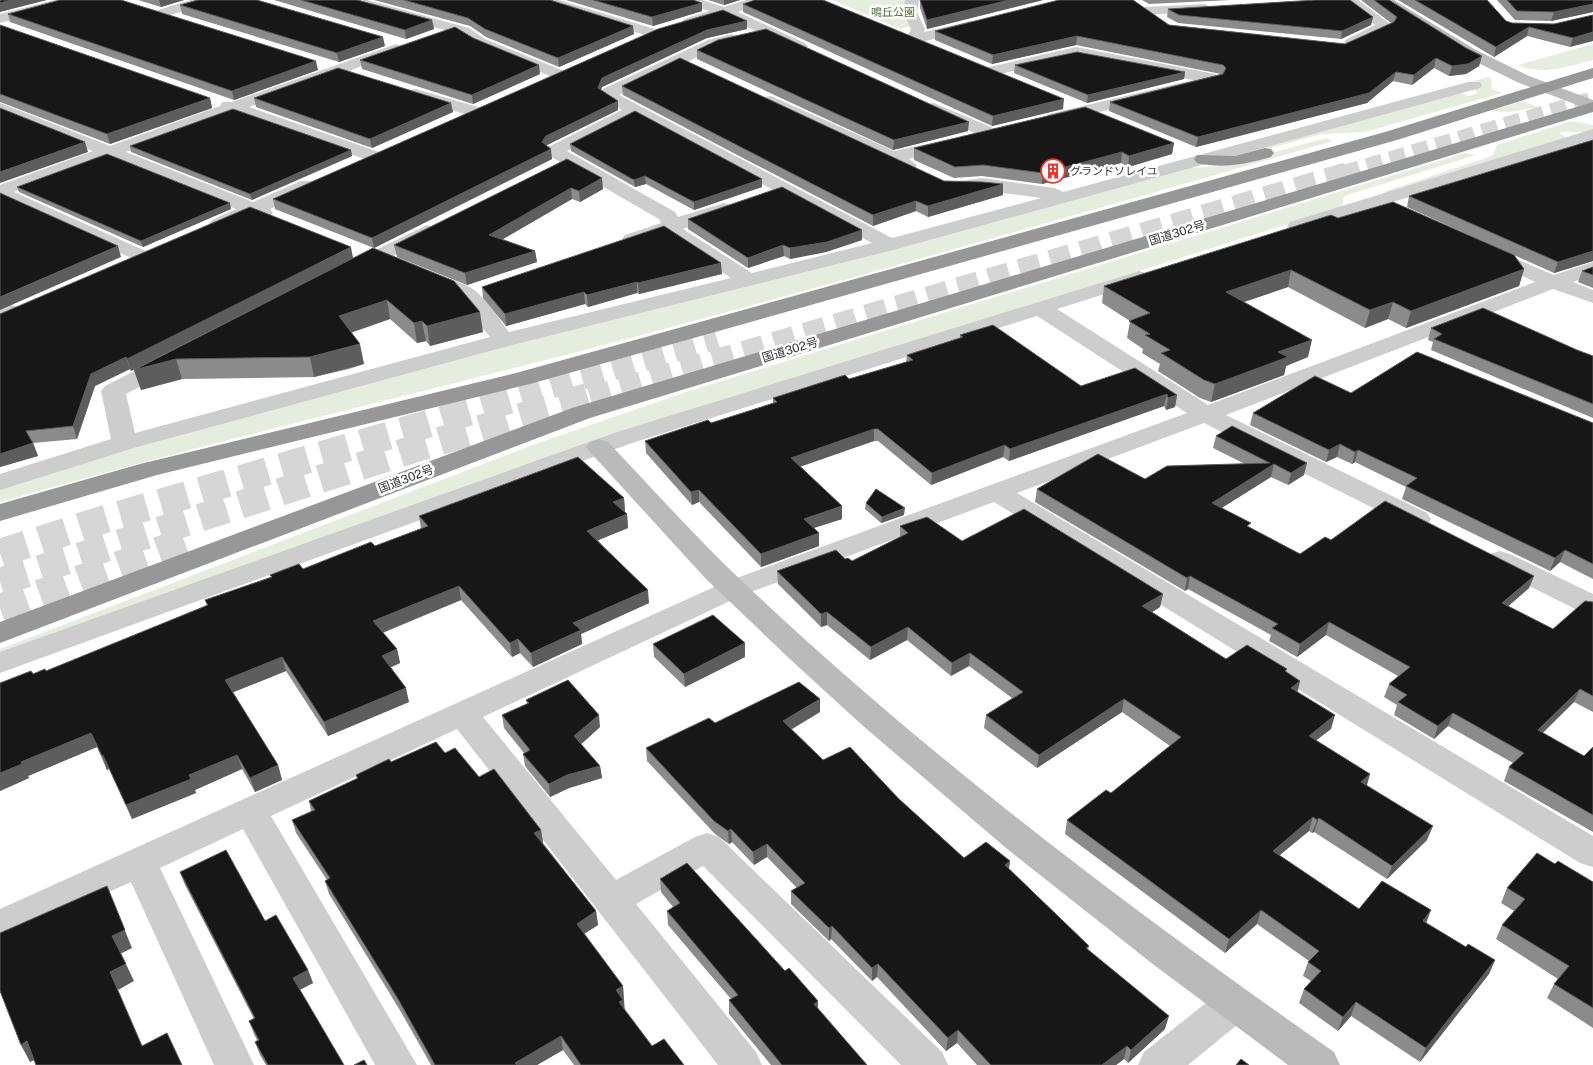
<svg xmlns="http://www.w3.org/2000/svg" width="1593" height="1065" viewBox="0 0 1593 1065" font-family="'Public Sans','Noto Sans JP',sans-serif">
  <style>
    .green { fill: #e5eede }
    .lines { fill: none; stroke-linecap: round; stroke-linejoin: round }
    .highway-tunnel-far2 { stroke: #d6d6d6; stroke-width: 16; stroke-dasharray: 16 8; stroke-linecap: butt }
    .highway-tunnel-far1 { stroke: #d6d6d6; stroke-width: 21; stroke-dasharray: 21 11; stroke-linecap: butt }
    .highway-tunnel { stroke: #d6d6d6; stroke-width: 28; stroke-dasharray: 28 14; stroke-linecap: butt }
    .street { fill: #cdcdcd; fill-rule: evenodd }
    .secondary { fill: #bababa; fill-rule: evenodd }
    .highway { fill: #979797; fill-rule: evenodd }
    .wall { fill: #8b8b8b }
    .shaded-wall { fill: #5d5d5d }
    .building { fill: #171717; stroke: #5d5d5d }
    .labels { text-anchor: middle; stroke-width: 5; stroke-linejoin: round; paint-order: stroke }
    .far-park-label { font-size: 11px; fill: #4d6f3a; stroke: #fff }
    .far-poi-label { font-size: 11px; fill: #303030; stroke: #fff; text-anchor: start }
    .street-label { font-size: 12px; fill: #303030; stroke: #fff }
  </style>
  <rect width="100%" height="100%" fill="#fff"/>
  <path class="green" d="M832 0H908C903 8 905 20 911 26L900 29Z
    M1593 44V60C1569 66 1542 76 1518 65Z
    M1488 77 1491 78 1492 89 1502 93 1365 132 1322 134 1231 159 1225 157 1458 93 1469 96 1478 93 1473 89 1482 86 1471 82Z
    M1523 101 1538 107 1511 112 1490 111Z
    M1571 121 1593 125V131C1580 134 1570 130 1559 133L1565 136 1564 139 1386 193 1383 192 1489 157 1493 155 1497 145Z
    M1326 138 1333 141C1102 207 871 274 638 336 425 392 211 441 0 502V486L468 354 1189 168 1225 166Z
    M1465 153 1476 155 1344 196 1342 207 1034 304 0 656V649L538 443 689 391Z"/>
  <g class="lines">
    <path class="highway-tunnel-far2" d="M1344 173 1593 99"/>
    <path class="highway-tunnel-far1" d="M521 397 717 339
      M590 397 1349 172"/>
    <path class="highway-tunnel" d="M0 553 102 520 526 395
      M0 582 420 447 594 395
      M0 608 194 538"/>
    <path class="street" d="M55 0H78L76 3 0 23V14Z
      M191 0H213L211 3 160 18 153 14 155 11Z
      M344 0H367L469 28 485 39 564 71 566 74 564 77H552L475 45 459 34 346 3Z
      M537 0H559L658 30 661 33 658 36H648L539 3Z
      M679 0H702L724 7 746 0H768L766 3 738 12 805 43 808 46 805 49H795L723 16 689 26 684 25 682 22 684 19 709 11 681 3Z
      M905 0H919L917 12 925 29 924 32 971 21 978 25 976 28 914 44 909 42 906 39 911 29 903 12Z
      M1342 0H1358L1393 26 1391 29 1357 45H1347L1344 42 1347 39 1375 25Z
      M1205 4 1212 8 1210 11 1146 15 1139 11 1146 7Z
      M732 34 740 39 737 42 718 47 619 95 892 238 1041 198 982 190 959 189 957 185 959 181 982 178 1055 188 1063 192 1468 82H1480L1482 85 1480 88 897 249 512 345 134 448 0 490V474L111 439 101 391 105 386 163 356 171 354 179 356 183 361 179 366 126 394 135 433 490 337 458 299 421 283 417 279 421 275C432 272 463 282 473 289 485 297 500 320 509 332L731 278 665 235 632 245 625 243 622 239 625 235 661 223 659 219 548 155 545 151 548 147 622 110 601 96 603 89 708 40ZM635 116 872 243 752 273 683 229 731 213 734 209 731 205 724 203 678 217 675 212 567 151Z
      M396 44 401 46 404 49 401 52 249 107 379 152 382 156 379 160H367L233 113 126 152 253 202 301 181H315L317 185 315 189 270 209 273 213 270 217 263 219 253 216 226 228H212L209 224 212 220 236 209 109 158 14 192 150 253 153 257 150 261 143 263 0 200V185L93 151 0 114V103L110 146 220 106 222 102H232Z
      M1076 47 1215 74 1223 79 1221 82 1055 123 1049 122 1046 118 1049 114 1193 80 1076 57 991 76 983 71 985 68Z
      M416 89 481 108 484 112 481 116 475 117 410 98 408 94 410 90Z
      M771 96 894 151 950 139 956 140 959 144 956 148 909 159 917 165 914 169H902L765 105 763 101 765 97Z
      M934 103 998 130 1001 134 998 138H986L928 112 926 108 928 104Z
      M1593 129V140L1393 202 1423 216 1426 220 1423 224H1409L1374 208 1297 232 1290 230 1287 226 1290 222Z
      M427 225 434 227 437 231 434 235 357 274 350 276 343 274 340 270 343 266Z
      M1491 248 1554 275 1593 262V275L1573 282 1593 290V303L1553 289 1226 415 1427 513 1431 519 1427 525 1417 527 1407 525 1204 423 1017 493 1593 836V867L1580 863 994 502 743 595 483 717 616 880 695 837 707 833 719 837 942 1052 948 1065H901L703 866 636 904 756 1052 762 1065H718L457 729 271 816 417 1065H375L243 829 160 868 254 1065H214L131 882 0 941V909L723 583 1187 413 1037 316 635 442 0 673V652L617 432 1139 271 1146 273 1150 277 1146 281 1057 309 1208 405 1535 282 1484 258 1481 254 1484 250Z
      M0 300 22 309 25 314 22 319 14 321 0 316Z
      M1500 551 1510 554 1593 594V615L1583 613 1490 566 1486 560 1490 554Z
      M1234 987 1248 992 1254 1004 1248 1016 1188 1065H1138L1144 1052 1220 992Z"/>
    <path class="secondary" d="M1377 0H1394L1476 50 1529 76 1593 100V111L1517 82 1464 56Z
      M599 439 608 442C653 489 696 538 744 583 927 756 1128 908 1334 1052L1340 1065H1288L1154 965 1006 848 862 725 792 661 706 579 590 452 586 447 590 442Z"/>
    <path class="highway" d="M1593 68V78L1397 140 530 384 157 475 0 521V504L140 464 516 373 1385 132Z
      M1593 102V112L590 418 0 643V622L572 408Z
      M1265 148 1271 149 1274 153 1271 157C1246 164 1223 169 1197 163L1194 159 1197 155 1235 156Z"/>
  </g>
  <path class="wall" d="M138 0H184L161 7Z
    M274 0H357L432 20 434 29 406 39Z
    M374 0H550L634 34 559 67 486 37 470 26Z
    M566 0H693L702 3V11L653 26Z
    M708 0H740L724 5Z
    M920 0H1043L927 29 920 8Z
    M1142 0H1231L1149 4Z
    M1361 0H1389L1466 48 1482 56 1479 66 1466 74 1449 76 1434 68 1412 85 1393 81 1367 103 1196 147 1109 111 1110 102 1221 74 1076 45 992 64 935 40V31L1169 25 1345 44 1391 23Z
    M1398 0H1487L1506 21 1512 23 1554 24 1593 15 1570 47 1527 36 1494 57Z
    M1497 0H1593V12L1551 21 1515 20Z
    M743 4 1063 109 992 126 743 12Z
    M180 5 385 46 339 62 182 14Z
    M1168 9 1373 17 1371 25 1341 39 1178 23 1167 17Z
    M8 14 318 70 234 100 10 22Z
    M0 25 210 98 212 108 110 144 0 102Z
    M658 29H747L707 38 602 87 601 90 618 101V110L547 145 552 159 374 248 275 209 273 199Z
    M473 38 540 74 473 104 362 69 360 60Z
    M697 50 968 131 893 150 697 59Z
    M1015 65 1185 72 1184 79 1087 103 1014 73Z
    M622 86 944 181 1003 184V195L928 217 916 211 873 226 623 95Z
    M254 98 453 112 372 148 256 107Z
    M1593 140V261L1554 273 1407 207 1409 196Z
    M1174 143 1172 154 1128 167 1121 163 1042 184 982 176 954 178 914 160V148Z
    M570 144 762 179V187L694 210 646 184 635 187 571 151Z
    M130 146 351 150 352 156 252 200 131 152Z
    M567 159 603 189 580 202 572 199 503 239 535 251 537 262 467 285 397 257 394 245Z
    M17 187 231 209 143 247 19 192Z
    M1338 218 1524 269 1519 286 1406 328 1388 319 1365 328 1288 287 1244 302 1308 357 1286 366 1284 375 1211 402 1200 398 1158 371 1160 364 1142 353 1143 349 1127 338 1130 321 1102 303 1104 286Z
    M688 219 862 230V240L826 252 790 259 784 256 748 268 688 229Z
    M353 258 483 332 430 346 426 341 417 343 390 319 351 333 364 364 349 369 314 377 182 379 141 390 134 370 286 292 131 371 130 369 95 386 77 439 33 443 38 456 0 467V314Z
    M1593 267V288L1578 282 1582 271Z
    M722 274 639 294 637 293 588 307 585 304 506 326 483 298 482 287Z
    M1431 328 1577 350 1593 356V418L1431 350 1433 342 1428 340Z
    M960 335 1081 386 1177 395 1175 407 1166 410 1164 406 1009 461 1003 457 931 485 878 441H874L800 466 842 506V519L814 528 819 533V546L761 567 699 502 692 505 646 453 645 441 711 423 773 403V398L849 379 906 362 907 355 960 338Z
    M1351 393 1593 423V579L1560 562 1550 571 1402 499 1406 487 1355 462 1352 464 1337 457 1326 462 1250 425 1253 413Z
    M1216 436 1304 475 1288 485 1271 477 1221 508 1250 528 1300 554 1331 540 1534 576 1529 588 1508 606 1553 629 1593 602V712L1574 702 1543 733 1584 756 1593 747V832L1504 781 1509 767 1513 763 1448 726 1434 739 1394 715 1397 705 1384 697 1389 684 1398 676 1326 635 1297 657 1269 641 1271 635 1188 589 1185 591 1035 502 1037 489 1145 479 1245 464 1213 448Z
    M624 498 625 511 624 512 627 514 628 528 598 540 649 603 581 634 582 644 533 667 520 653 512 657 461 600 383 633 397 649 400 663 391 667 409 702 328 736 286 671 233 692 278 765 282 780 255 792 242 769 195 790 196 793 132 819 109 769 107 770 97 747 28 776 29 778 0 791V683L33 674 46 671 207 606 205 600 271 577 270 575 303 569 375 546 421 529 419 516Z
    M866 503 904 515 881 523 865 509Z
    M900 526 962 541 1163 594 1160 607 1152 612 1226 659 1287 669 1286 672 1300 681 1297 692 1331 729 1316 740 1370 774 1367 785 1427 840 1387 879 1314 832 1312 833 1309 831 1279 855 1359 909 1426 923 1466 947 1495 960 1489 974 1420 1062 1351 1016 1338 1031 1299 1003 1304 989 1311 981 1303 976 1308 962 1309 961 1257 924 1225 953 1065 834 1067 820 1111 793 1170 746 1122 712 1037 768 984 728 986 715 1012 698 969 666 951 676 907 640 870 660 827 625 821 627 778 584 777 571 845 559 852 561 900 537Z
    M653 644 745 657 685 687 654 657Z
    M526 700 600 727 581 744 600 766 602 778 569 788 550 797 525 766 523 754 524 753 504 728 502 715 527 704Z
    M820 712 791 729 823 760 899 799 964 858 1010 861 1009 869 1089 946 1088 950 1165 1029 1128 1063 1124 1059 1116 1065H977L957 1043 946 1051 877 977 872 981 831 939 829 941 791 904V891L797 888 767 857 754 865 732 842 729 844 715 834 647 761 646 748 715 723Z
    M445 753 479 777 541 830 543 843 596 911 598 925 584 934 623 986 624 1009 652 1046 684 1065H574L563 1050 537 1065H431L401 1012 329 894 325 881 327 880 296 833 292 820 311 811 309 801 357 779 356 775 391 762Z
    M1555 864 1593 882V1028L1547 998 1554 984 1558 979 1496 939 1502 925 1514 911 1501 903 1507 888Z
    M180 872 265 921 308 970 313 983 300 990 344 1065H266L260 1055 255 1042 257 1040 254 1034 249 1021 254 1019 185 885Z
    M660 879 785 971 818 1001V1008L867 1065H771L729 1014V1000L731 999 668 925 667 911 673 907 661 892Z"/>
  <path class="shaded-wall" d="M11 0H47L0 12V3Z
    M159 0H184L161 7Z
    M724 0H740L724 5Z
    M1009 0H1043L927 29V20Z
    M702 3V11L653 26 652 17Z
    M1593 4V12L1551 21 1554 12Z
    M1373 17 1371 25 1341 39 1342 31Z
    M432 20 434 29 406 39 405 30Z
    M747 21V29L707 38 602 87 599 97 598 88 602 78 707 30Z
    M633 26 634 34 559 67 558 58Z
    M1529 27 1527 36 1494 57 1496 47Z
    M1593 32V41L1570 47 1573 38Z
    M1077 36 1076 45 992 64 993 55Z
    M383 37 385 46 339 62 337 53Z
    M1482 56 1479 66 1466 74 1449 76 1452 66Z
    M1436 58 1434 68 1412 85 1414 75Z
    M316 61 318 70 234 100 232 91Z
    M539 65 540 74 473 104 472 95Z
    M1185 72 1184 79 1087 103 1088 95Z
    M1396 72 1393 81 1367 103 1196 147 1198 137Z
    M210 98 212 108 110 144 107 134Z
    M1064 99 1063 109 992 126 993 116Z
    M618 101V110L547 145 543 151 542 142 546 136Z
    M451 103 453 112 372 148 370 139Z
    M969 122 968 131 893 150 894 140Z
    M85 142 88 152 0 183V172Z
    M1174 143 1172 154 1128 167 1129 156Z
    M551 149 552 159 374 248 372 238Z
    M351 150 352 156 252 200 250 194Z
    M1122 152 1121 163 1042 184 1043 173Z
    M645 176 646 184 635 187 634 180Z
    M602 178 603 189 580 202 579 191Z
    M762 179V187L694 210V202Z
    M1003 184V195L928 217V206Z
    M571 188 572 199 491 246 489 235Z
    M916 201V211L873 226V215Z
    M230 203 231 209 143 247 141 241Z
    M862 230V240L826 252 790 259V248Z
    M783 245 784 256 748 268V258Z
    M118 246 121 257 0 310V297Z
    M351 247 353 258 131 371 127 359Z
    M535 251 537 262 467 285 465 273Z
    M1593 251V261L1554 273 1558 262Z
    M721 263 722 274 639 294 638 283Z
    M1524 269 1519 286 1406 328 1411 311Z
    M1291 270 1288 287 1223 309 1226 292Z
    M637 282V293L588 307 587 295Z
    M584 292 585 304 506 326 505 314Z
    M387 300 390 319 343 335 339 316Z
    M1393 302 1388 319 1365 328 1370 310Z
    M480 312 483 332 430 346 427 326Z
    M422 321 426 341 417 343 414 323Z
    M1312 340 1308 357 1286 366 1284 375 1211 402 1215 384 1278 352Z
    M360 344 364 364 314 377 310 357Z
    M126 357 130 369 95 386 77 439 73 426 91 374Z
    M176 359 182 379 141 390 134 370Z
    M1167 394 1164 406 1009 461 1010 449Z
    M1177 395 1175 407 1166 410 1168 398Z
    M874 429V441L791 470V458Z
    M33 443 38 456 0 467V454Z
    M1340 444 1337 457 1326 462 1329 450Z
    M1005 445 1003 457 931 485 932 473Z
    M1358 450 1355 462 1352 464 1355 452Z
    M1307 463 1304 475 1288 485 1291 473Z
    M1274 464 1271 477 1209 516 1212 503Z
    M699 490V502L692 505 691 492Z
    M624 498 625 511 615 516 613 502Z
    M842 506V519L804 531V519Z
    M905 508 904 515 881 523 882 517Z
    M627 514 628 528 589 544 587 531Z
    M819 533V546L761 567V554Z
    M1565 550 1560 562 1550 571 1555 558Z
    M1190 576 1188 589 1185 591 1187 578Z
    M1534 576 1529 588 1497 616 1502 603Z
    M459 586 461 600 376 635 373 621Z
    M648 590 649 603 581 634 582 644 533 667 531 653 573 623Z
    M1163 594 1160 607 1140 620 1142 606Z
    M827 612V625L821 627V614Z
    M1329 622 1326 635 1297 657 1300 644Z
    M908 627 907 640 870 660 871 647Z
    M518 639 520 653 512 657 510 643Z
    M745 643V657L685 687 684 674Z
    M397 649 400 663 385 670 382 656Z
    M970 653 969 666 951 676 952 663Z
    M282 657 286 671 229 694 225 680Z
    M1300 681 1297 694 1291 688Z
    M406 688 409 702 328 736 324 722Z
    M1580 689 1574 702 1532 743 1538 730Z
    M820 699V712L784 734 783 721Z
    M1124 699 1122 712 1037 768 1039 755Z
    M1453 713 1448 726 1434 739 1438 726Z
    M599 715 600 727 576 749 574 736Z
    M1335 715 1331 729 1305 749 1309 736Z
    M91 733 97 747 28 776 29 778 0 791V773L21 762Z
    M103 755 109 769 107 770 102 756Z
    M237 755 242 769 195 790 196 793 132 819 126 805 189 775Z
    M278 765 282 780 255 792 250 778Z
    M600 766 602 778 569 788 550 797 549 784 567 775Z
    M1370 774 1366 788 1361 782Z
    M1313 817 1309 831 1269 864 1273 851Z
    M1319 818 1314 832 1312 833 1317 820Z
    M1433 826 1427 840 1387 879 1392 866Z
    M731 829 732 842 729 844 728 831Z
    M541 830 543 843 537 846 534 833Z
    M767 844V857L754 865 753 852Z
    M1010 861 1008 874 1005 865Z
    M107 886 132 948 120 954 112 936Z
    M1261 910 1257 924 1225 953 1229 939Z
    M1431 910 1426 924 1423 921Z
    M596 911 598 925 579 937 577 924Z
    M832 926 831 939 829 941V928Z
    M1495 960 1489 974 1420 1062 1426 1048Z
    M126 964 134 981 118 990 110 972Z
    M878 964 877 977 872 981V968Z
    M308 970 313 983 297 991 293 978Z
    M623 986 625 1013 621 1016 616 990Z
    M818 1001V1015L814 1004Z
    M1356 1002 1351 1016 1338 1031 1343 1017Z
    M1169 1016 1165 1029 1128 1063 1131 1050Z
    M958 1030 957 1043 946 1051 948 1038Z
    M561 1036 563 1050 537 1065H516L515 1063Z
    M27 1041 37 1059 30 1062 21 1045Z
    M1127 1046 1124 1059 1116 1065H1102Z"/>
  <path class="building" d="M0 0H11L0 3Z
    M60 0H121L316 61 232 91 8 14Z
    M198 0H257L383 37 337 53 180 5Z
    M301 0H357L432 20 405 30Z
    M404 0H550L633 26 558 58 485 29 468 18Z
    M593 0H693L702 3 652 17Z
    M755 0H823L1064 99 993 116 743 4Z
    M920 0H1009L927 20Z
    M1059 0H1133L1169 25 1345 44 1394 22 1397 17 1374 0H1389L1466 48 1482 56 1468 64 1452 66 1436 58 1414 75 1396 72 1369 93 1198 137 1110 102 1223 74 1226 68 1223 65 1077 36 993 55 935 31Z
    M1316 0H1350L1373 17 1342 31 1179 15 1168 9Z
    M1415 0H1487L1506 21 1512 23 1554 24 1593 15V32L1573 38 1529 27 1496 47Z
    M1507 0H1593V4L1554 12 1517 11Z
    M723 10 747 21 707 30 602 78 598 88 618 101 546 136 542 142 551 149 372 238 273 199 658 29Z
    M0 25 210 98 107 134 0 94Z
    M455 27 473 38 539 65 472 95 360 60Z
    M766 29 969 122 894 140 697 50 718 40Z
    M1077 52 1185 72 1088 95 1015 65Z
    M680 58 944 181 983 182 1003 184 928 206 916 201 873 215 622 86Z
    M338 68 451 103 370 139 254 98Z
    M1085 107 1174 143 1129 156 1122 152 1043 173 983 165 955 167 914 148Z
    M0 108 85 142 0 172Z
    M233 109 351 150 250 194 130 146Z
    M635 111 762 179 694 202 645 176 634 180 570 144Z
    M1593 140V251L1558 262 1409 196Z
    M107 154 230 203 141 241 17 187Z
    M567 159 602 178 579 191 571 188 489 235 535 251 465 273 394 245Z
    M782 187 862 230 827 242 790 248 783 245 748 258 688 219Z
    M0 193 118 246 0 297Z
    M1393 202 1514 255 1524 269 1411 311 1393 302 1370 310 1291 270 1226 292 1312 340 1278 352 1288 357 1215 384 1204 380 1161 353 1170 350 1145 335 1150 334 1129 321 1150 313 1104 286 1331 215 1338 218Z
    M250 207 351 247 127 359 126 357 91 374 73 426 26 431 33 443 0 454V314Z
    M664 226 721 263 638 283 637 282 587 295 584 292 505 314 482 287Z
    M373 248 454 281 480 312 427 326 422 321 414 323 387 300 339 316 360 344 344 348 310 357 176 359 134 370Z
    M1593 267V275L1582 271Z
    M1483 308 1577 350 1593 356V404L1434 339 1442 334 1431 328Z
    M993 325 1081 386 1135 368 1177 395 1168 398 1167 394 1010 449 1005 445 932 473 878 429H874L791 458 842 506 804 519 819 533 761 554 699 490 691 492 645 441 708 420 711 423 777 402 773 398 845 375 849 379 913 360 907 355 963 337 960 335Z
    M1417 352 1593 423V564L1565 550 1555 558 1406 486 1417 478 1358 450 1355 452 1340 444 1329 450 1253 413 1315 376 1351 393Z
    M1232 426 1307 463 1291 473 1274 464 1212 503 1251 523 1247 526 1300 554 1325 537 1331 540 1385 501 1534 576 1502 603 1553 629 1585 601 1593 602V696L1580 689 1538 730 1584 756 1593 747V815L1509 767 1524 753 1453 713 1438 726 1398 702 1407 695 1389 684 1410 667 1329 622 1300 644 1272 628 1278 624 1190 576 1187 578 1037 489 1098 454 1145 479 1167 466 1270 463 1216 436Z
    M578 457 624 498 613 502 627 514 587 531 648 590 573 623 581 630 531 653 518 639 510 643 459 586 373 621 397 649 382 656 406 688 324 722 282 657 225 680 278 765 250 778 237 755 189 775 191 779 126 805 103 755 102 756 91 733 21 762 22 764 0 773V683L31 671 33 674 45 669 46 671 208 605 205 600 272 577 270 575 299 564 303 569 371 542 375 546 428 526 419 516Z
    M876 489 905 508 882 517 866 503Z
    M1024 509 1163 594 1142 606 1226 659 1247 645 1287 669 1285 671 1300 681 1291 688 1335 715 1309 736 1370 774 1361 782 1433 826 1392 866 1319 818 1317 820 1313 817 1273 851 1359 909 1382 881 1431 910 1423 921 1466 947 1468 944 1495 960 1426 1048 1356 1002 1343 1017 1304 989 1321 971 1308 962 1319 951 1261 910 1229 939 1067 820 1106 790 1111 793 1181 737 1124 699 1039 755 986 715 1023 692 970 653 952 663 908 627 871 647 827 612 821 614 777 571 836 550 845 559 848 558 852 561 908 533 900 526 927 517 962 541Z
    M713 615 745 643 684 674 653 644Z
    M568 680 599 715 574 736 600 766 567 775 549 784 523 754 530 750 502 715 529 703 526 700Z
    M799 682 820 699 783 721 823 760 850 747 899 799 964 858 986 842 1010 861 1005 865 1089 946 1086 948 1169 1016 1131 1050 1127 1046 1102 1065H991L958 1030 948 1038 878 964 872 968 832 926 829 928 791 891 805 883 767 844 753 852 731 829 728 831 714 821 646 748 709 718 715 723Z
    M436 742 445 753 455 748 479 777 494 769 541 830 534 833 596 911 577 924 623 986 616 990 623 1000 619 1002 652 1046 664 1039 684 1065H581L561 1036 515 1063 517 1065H435L398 999 325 881 330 878 292 820 315 810 309 801 358 778 356 775 389 759 391 762Z
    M226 850 265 921 276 915 308 970 293 978 344 1065H268L255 1042 259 1040 249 1021 255 1018 180 872Z
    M1537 853 1555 864 1558 861 1593 882V1008L1554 984 1569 966 1502 925 1525 899 1507 888Z
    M687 863 785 971 789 968 818 1001 814 1004 867 1065H782L729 1000 738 995 667 911 680 903 660 879Z
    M107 886 125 930 112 936 126 964 110 972 142 1046 167 1033 182 1065H36L27 1041 21 1045 0 991V933Z
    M1241 1059 1249 1065H1236Z
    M364 1060 367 1065H354Z"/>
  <defs>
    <g id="building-ring" transform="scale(1.25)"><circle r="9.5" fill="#fff" stroke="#f0342a" stroke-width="1.5"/><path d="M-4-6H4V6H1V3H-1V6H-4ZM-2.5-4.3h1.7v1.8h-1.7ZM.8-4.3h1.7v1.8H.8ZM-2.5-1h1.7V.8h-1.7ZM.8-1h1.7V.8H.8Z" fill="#f0342a"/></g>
  </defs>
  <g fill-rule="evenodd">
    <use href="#building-ring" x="1053" y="171"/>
  </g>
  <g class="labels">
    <g class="far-park-label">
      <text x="893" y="16">鳴丘公園</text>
    </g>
    <g class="far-poi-label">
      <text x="1070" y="175">グランドソレイユ</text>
    </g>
    <g class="street-label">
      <text transform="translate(1177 233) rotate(-17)" y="4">国道302号</text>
      <text transform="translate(790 350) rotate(-17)" y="4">国道302号</text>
      <text transform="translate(406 479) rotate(-21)" y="4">国道302号</text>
    </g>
  </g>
</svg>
